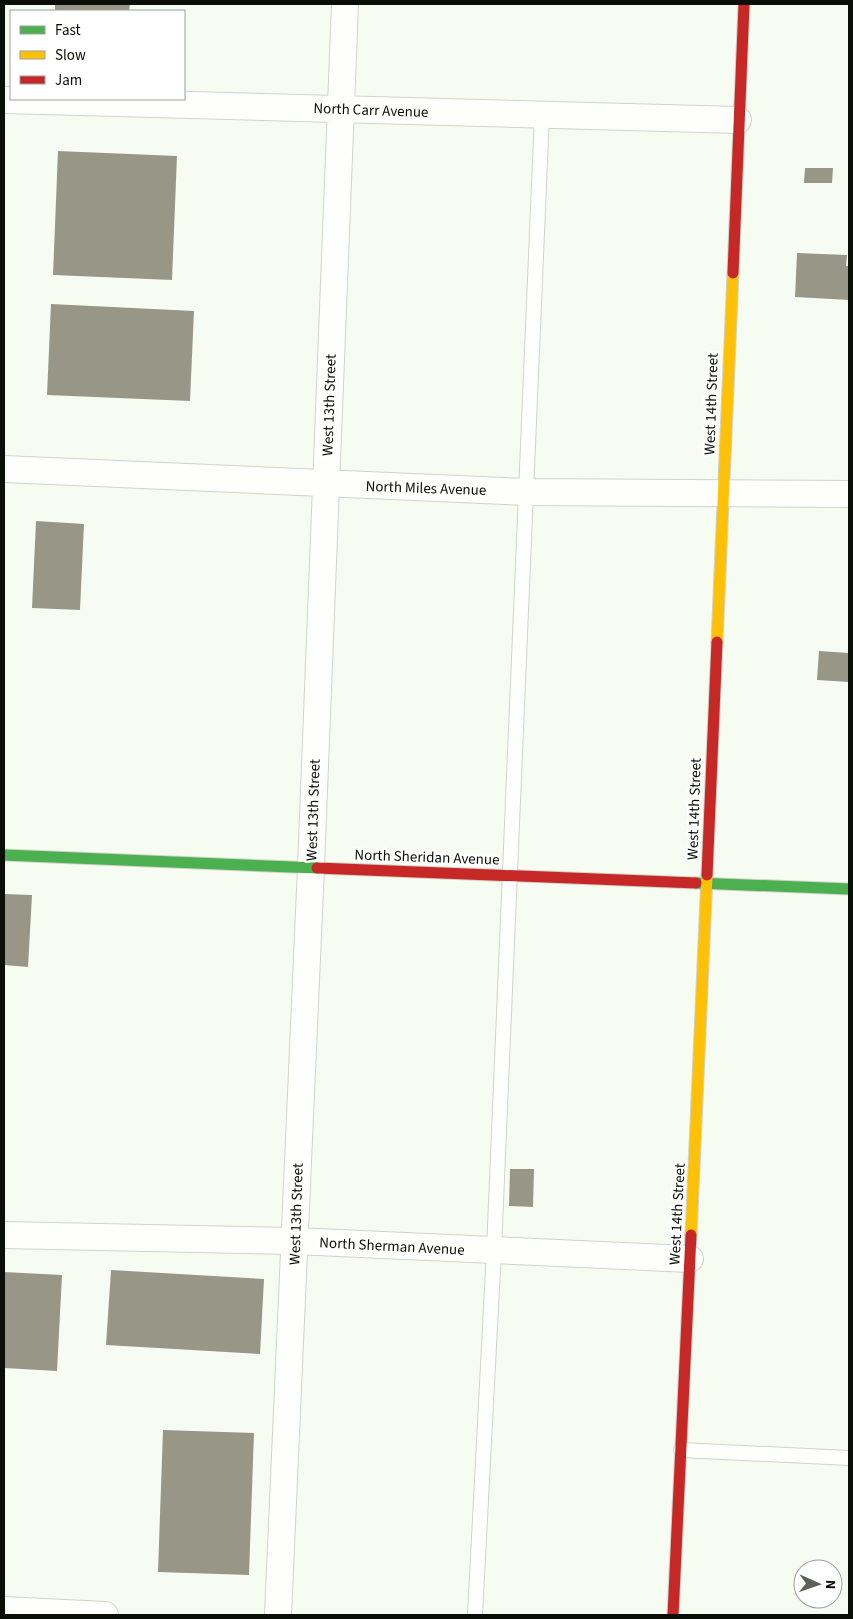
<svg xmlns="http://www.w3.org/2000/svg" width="853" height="1619" viewBox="0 0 853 1619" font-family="'Source Sans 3',sans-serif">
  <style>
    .building { fill: #989787 }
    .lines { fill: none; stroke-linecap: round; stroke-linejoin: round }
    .lane-casing { stroke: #cfd4ca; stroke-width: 16 }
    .street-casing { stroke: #cfd4ca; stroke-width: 28 }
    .fast-casing { stroke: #cfd4ca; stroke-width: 13 }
    .slow-casing { stroke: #cfd4ca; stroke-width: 13 }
    .jam-casing { stroke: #cfd4ca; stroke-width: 13 }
    .lane { stroke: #fefffd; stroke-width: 14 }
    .street { stroke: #fefffd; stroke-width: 26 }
    .fast { stroke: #4caf50; stroke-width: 11 }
    .slow { stroke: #ffc107; stroke-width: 11 }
    .jam { stroke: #c62828; stroke-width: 11 }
    .labels { text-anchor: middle; stroke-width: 5; stroke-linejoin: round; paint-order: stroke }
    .street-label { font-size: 15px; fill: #0a0e06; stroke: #fff }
  </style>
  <rect width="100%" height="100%" fill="#f7fcf2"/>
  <path class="building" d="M55 4H130L129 11H55Z
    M58 151 177 156 172 280 53 275Z
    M805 168H833L832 183H804Z
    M797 253 847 255 846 266H849V300L795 297Z
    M51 304 194 311 190 401 47 395Z
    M36 521 84 524 80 610 32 608Z
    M819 651 849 653V682L817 680Z
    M4 894 32 895 28 967 4 965Z
    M510 1169H534L533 1207 509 1206Z
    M111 1270 264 1279 260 1354 106 1345Z
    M4 1272 62 1275 57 1371 4 1368Z
    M163 1430 254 1433 249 1575 158 1572Z"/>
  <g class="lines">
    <g class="lane-casing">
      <path id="lane" d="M681 1450 849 1458
        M475 1615 494 1250 542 114"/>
    </g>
    <g class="street-casing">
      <path id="street" d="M4 100 738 120
        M4 469 526 492 849 494
        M4 1235 295 1241 690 1259
        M4 1610 105 1615
        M278 1615 311 867 345 4"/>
    </g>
    <g class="fast-casing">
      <path id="fast" d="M4 855 317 868
        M696 883 849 889"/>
    </g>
    <g class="slow-casing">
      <path id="slow" d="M717 642 733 273
        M691 1235 707 875"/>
    </g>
    <g class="jam-casing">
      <path id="jam" d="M733 273 744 4
        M317 868 696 883
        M707 875 717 642
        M673 1615 691 1235"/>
    </g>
    <use href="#lane" class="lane"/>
    <use href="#street" class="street"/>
    <use href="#fast" class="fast"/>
    <use href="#slow" class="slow"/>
    <use href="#jam" class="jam"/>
  </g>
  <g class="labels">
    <g class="street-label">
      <text transform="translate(371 110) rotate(2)" y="5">North Carr Avenue</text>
      <text transform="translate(711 404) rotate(-88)" y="5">West 14th Street</text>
      <text transform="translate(329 405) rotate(-88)" y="5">West 13th Street</text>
      <text transform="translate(426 488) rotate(2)" y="5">North Miles Avenue</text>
      <text transform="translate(694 809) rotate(-88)" y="5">West 14th Street</text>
      <text transform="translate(313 810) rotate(-88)" y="5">West 13th Street</text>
      <text transform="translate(427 857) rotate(2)" y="5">North Sheridan Avenue</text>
      <text transform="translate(296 1214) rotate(-88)" y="5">West 13th Street</text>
      <text transform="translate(677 1214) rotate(-87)" y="5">West 14th Street</text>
      <text transform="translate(392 1246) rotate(3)" y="5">North Sherman Avenue</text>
    </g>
  </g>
  <rect width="853" height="1619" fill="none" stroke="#0a0e06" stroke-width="10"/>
  <rect x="10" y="10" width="175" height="90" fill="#ffffff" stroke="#9d9f9b"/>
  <rect x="20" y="26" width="25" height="8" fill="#4caf50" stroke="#9d9f9b"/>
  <text x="55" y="35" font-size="15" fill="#0a0e06">Fast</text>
  <rect x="20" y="51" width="25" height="8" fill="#ffc107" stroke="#9d9f9b"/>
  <text x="55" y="60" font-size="15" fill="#0a0e06">Slow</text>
  <rect x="20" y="76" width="25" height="8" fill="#c62828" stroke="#9d9f9b"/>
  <text x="55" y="85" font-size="15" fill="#0a0e06">Jam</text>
  <g transform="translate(818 1584) rotate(92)"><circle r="24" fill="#ffffff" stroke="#9d9f9b"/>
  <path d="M0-4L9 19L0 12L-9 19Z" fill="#5d6159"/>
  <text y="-8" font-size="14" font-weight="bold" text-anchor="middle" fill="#0a0e06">N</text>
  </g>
</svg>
